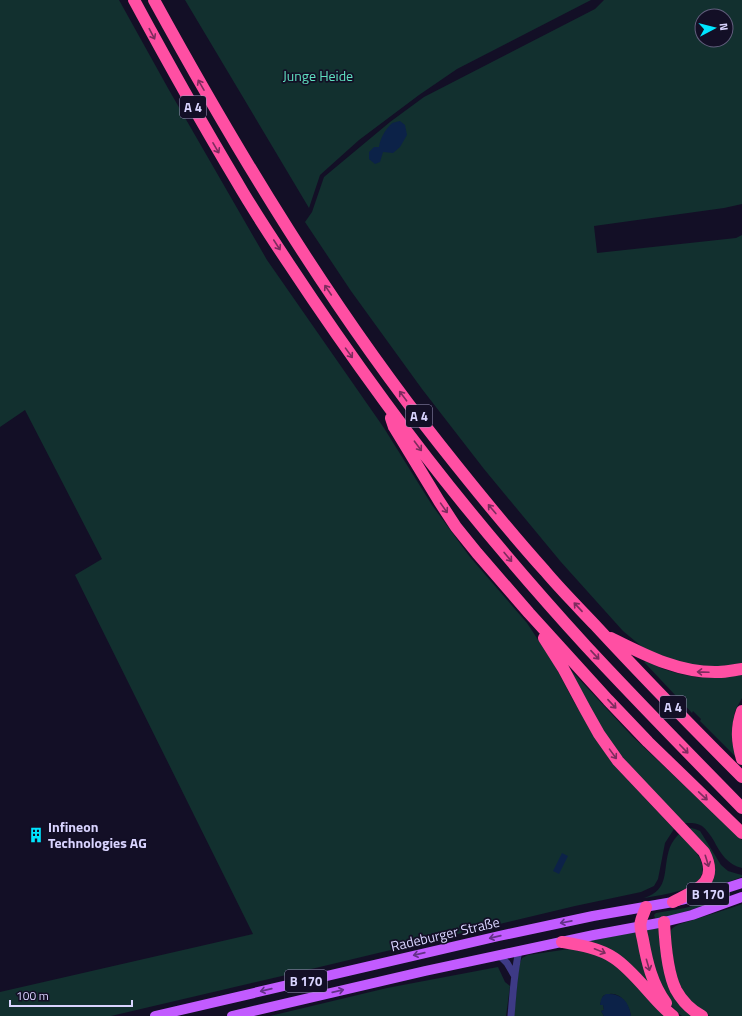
<svg xmlns="http://www.w3.org/2000/svg" width="742" height="1016" viewBox="0 0 742 1016" font-family="'Titillium Web',sans-serif">
  <style>
    .green { fill: #12302f; fill-rule: evenodd }
    .water { fill: #0c2248 }
    .lines { fill: none; stroke-linecap: round; stroke-linejoin: round }
    .minor { stroke: #3d3a85; stroke-width: 7 }
    .primary { stroke: #c25bff; stroke-width: 10 }
    .motorway { stroke: #ff4fa3; stroke-width: 12 }
    .oneway { stroke: #7d2c5e }
    .oneway2 { stroke: #623188 }
    .labels { text-anchor: middle; stroke-width: 3.5; stroke-linejoin: round; paint-order: stroke }
    .shield { fill: #130f26; stroke: #9e99be; stroke-width: 1 }
    .shield-label { font-size: 13px; font-weight: bold; fill: #d9d4ff }
    .park-label { font-size: 14px; fill: #5fe0c0; stroke: #130f26 }
    .poi-label { font-size: 14px; font-weight: bold; fill: #d9d4ff; stroke: #130f26; text-anchor: start }
    .street-label { font-size: 14px; fill: #d9d4ff; stroke: #130f26 }
  </style>
  <rect width="100%" height="100%" fill="#130f26"/>
  <path class="green" d="M0 0H119L169 90 267 260 384 428 432 505 470 557 527 623 554 664 574 702 612 763 674 829 665 843 658 879 654 886 641 892 575 906 282 976 111 1016H0V992L253 934 75 575 102 559 25 410 0 427Z
    M185 0H591L457 69 419 95 359 140 320 175 309 208Z
    M604 0H742V204L724 208 594 226 597 253 736 238 742 235V663L712 668 671 662 641 646 623 631 561 562 484 469 422 389 351 291 305 222 312 212 324 177 390 122 424 97 595 9ZM702 16H726V40H702Z
    M646 661 663 669 680 674 696 677 717 678 742 674V698L735 711 732 728V742L736 755 735 756 700 721 701 719 693 711 692 713 644 662Z
    M568 667 632 736 742 840V868C728 865 720 853 714 841 711 836 707 830 702 826 696 822 688 823 681 823L608 741Z
    M691 828 695 829 700 831 721 865 728 871 738 874 742 875V877L722 884 704 889 712 875 687 829Z
    M679 834C686 841 698 852 701 861 712 891 663 894 644 898 671 890 662 868 670 847 672 842 675 838 679 834Z
    M714 900V901C695 909 677 915 656 919L655 918 654 915 656 913 685 908Z
    M742 904V1016H710L696 1008 686 998 677 979 669 934C671 928 675 926 680 924L731 908Z
    M659 928 666 972 693 1016H682L679 1014 669 1003 654 976 646 930Z
    M637 932 651 985 582 942Z
    M569 949H582L615 962 666 1016H631C629 1003 618 988 603 996L600 1005H603L604 1010 601 1011 604 1016H514L519 965 522 958 528 955Z
    M498 967 505 982 510 986 506 1016H270L387 988Z"/>
  <path class="water" d="M400 121 405 125 407 135 400 147 393 153 383 152 380 162 375 164 369 159V152L374 147H379C380 139 385 130 391 124 393 122 397 122 400 121Z
    M562 853 568 856 559 874 553 871Z
    M606 994C621 993 629 1001 631 1016H604L601 1011 604 1010 603 1005H600C601 1000 601 997 606 994Z"/>
  <g class="lines">
    <path class="minor" d="M499 955 507 963 514 975
      M511 1016C513 994 514 972 519 951"/>
    <path class="primary" d="M155 1016 499 936 593 916 673 902 711 893 742 883
      M232 1016 425 971 594 935 664 922 692 915 742 897"/>
    <path class="motorway" d="M134 0C167 61 201 122 237 182 253 210 271 237 289 264 320 311 352 357 385 402 447 487 515 568 586 646 637 701 689 754 742 808
      M154 0C239 155 331 307 441 446 475 489 509 531 545 571 561 590 578 607 595 625 643 677 692 727 742 777
      M391 418 394 427 439 501 456 527 477 553 529 613 608 700 648 742 742 833
      M544 638 563 668 585 709 599 734 618 761 704 852C720 883 696 890 673 902
      M611 638C645 655 679 673 718 672 726 672 734 670 742 669
      M742 711C736 728 737 742 742 759
      M646 907C645 911 642 916 641 921 639 927 642 934 643 940 647 962 652 984 666 1003
      M664 922C665 942 667 972 676 990 682 1001 691 1010 702 1016
      M562 942C580 945 599 948 614 958 631 969 647 991 662 1006 665 1009 669 1013 673 1016"/>
  </g>
  <defs><path id="oneway-shaft" d="M-6 0H5M1.5-3L5.5 0L1.5 3" fill="none" stroke-width="1.6" stroke-linecap="round" stroke-linejoin="round"/></defs>
  <g class="oneway">
    <use href="#oneway-shaft" transform="translate(152 34) rotate(62)"/>
    <use href="#oneway-shaft" transform="translate(201 85) rotate(-120)"/>
    <use href="#oneway-shaft" transform="translate(216 148) rotate(60)"/>
    <use href="#oneway-shaft" transform="translate(277 245) rotate(57)"/>
    <use href="#oneway-shaft" transform="translate(328 290) rotate(-124)"/>
    <use href="#oneway-shaft" transform="translate(349 353) rotate(54)"/>
    <use href="#oneway-shaft" transform="translate(403 396) rotate(-127)"/>
    <use href="#oneway-shaft" transform="translate(418 446) rotate(53)"/>
    <use href="#oneway-shaft" transform="translate(444 508) rotate(55)"/>
    <use href="#oneway-shaft" transform="translate(492 509) rotate(-130)"/>
    <use href="#oneway-shaft" transform="translate(508 557) rotate(50)"/>
    <use href="#oneway-shaft" transform="translate(578 607) rotate(-133)"/>
    <use href="#oneway-shaft" transform="translate(595 655) rotate(47)"/>
    <use href="#oneway-shaft" transform="translate(703 672) rotate(-178)"/>
    <use href="#oneway-shaft" transform="translate(612 704) rotate(47)"/>
    <use href="#oneway-shaft" transform="translate(684 749) rotate(46)"/>
    <use href="#oneway-shaft" transform="translate(613 754) rotate(54)"/>
    <use href="#oneway-shaft" transform="translate(703 796) rotate(43)"/>
    <use href="#oneway-shaft" transform="translate(707 861) rotate(73)"/>
    <use href="#oneway-shaft" transform="translate(600 951) rotate(22)"/>
    <use href="#oneway-shaft" transform="translate(648 965) rotate(74)"/>
  </g>
  <g class="oneway2">
    <use href="#oneway-shaft" transform="translate(566 922) rotate(169)"/>
    <use href="#oneway-shaft" transform="translate(495 937) rotate(167)"/>
    <use href="#oneway-shaft" transform="translate(419 954) rotate(167)"/>
    <use href="#oneway-shaft" transform="translate(266 990) rotate(167)"/>
    <use href="#oneway-shaft" transform="translate(338 991) rotate(-13)"/>
  </g>
  <defs>
    <g id="building-bare" transform="scale(1.2)"><path d="M-4-6H4V6H1V3H-1V6H-4ZM-2.5-4.3h1.7v1.8h-1.7ZM.8-4.3h1.7v1.8H.8ZM-2.5-1h1.7V.8h-1.7ZM.8-1h1.7V.8H.8Z" fill="#00e5ff" stroke="#130f26" stroke-width="2.5" paint-order="stroke"/></g>
  </defs>
  <g fill-rule="evenodd">
    <use href="#building-bare" x="36" y="835"/>
  </g>
  <g class="labels">
    <g class="shield">
      <rect x="180" y="96" width="26" height="22" rx="3"/>
      <rect x="406" y="405" width="26" height="22" rx="3"/>
      <rect x="660" y="696" width="26" height="22" rx="3"/>
      <rect x="687" y="883" width="42" height="22" rx="3"/>
      <rect x="285" y="970" width="42" height="22" rx="3"/>
    </g>
    <g class="shield-label">
      <text x="193" y="112">A 4</text>
      <text x="419" y="421">A 4</text>
      <text x="673" y="712">A 4</text>
      <text x="708" y="899">B 170</text>
      <text x="306" y="986">B 170</text>
    </g>
    <g class="park-label">
      <text x="318" y="81">Junge Heide</text>
    </g>
    <g class="poi-label">
      <text x="48" y="832">Infineon<tspan x="48" dy="16">Technologies AG</tspan></text>
    </g>
    <g class="street-label">
      <text transform="translate(445 934) rotate(-13)" y="5">Radeburger Straße</text>
    </g>
  </g>
  <g transform="translate(714 28) rotate(83)"><circle r="19" fill="#130f26" stroke="#625e7d"/>
  <path d="M0-3L7 15L0 10L-7 15Z" fill="#00e5ff"/>
  <text y="-6" font-size="11" font-weight="bold" text-anchor="middle" fill="#d9d4ff">N</text>
  </g>
  <path d="M10 1000v6h122v-6" fill="none" stroke="#d9d4ff" stroke-width="2"/>
  <text x="16" y="1000" font-size="12" fill="#d9d4ff" stroke="#130f26" stroke-width="3" paint-order="stroke">100 m</text>
</svg>
